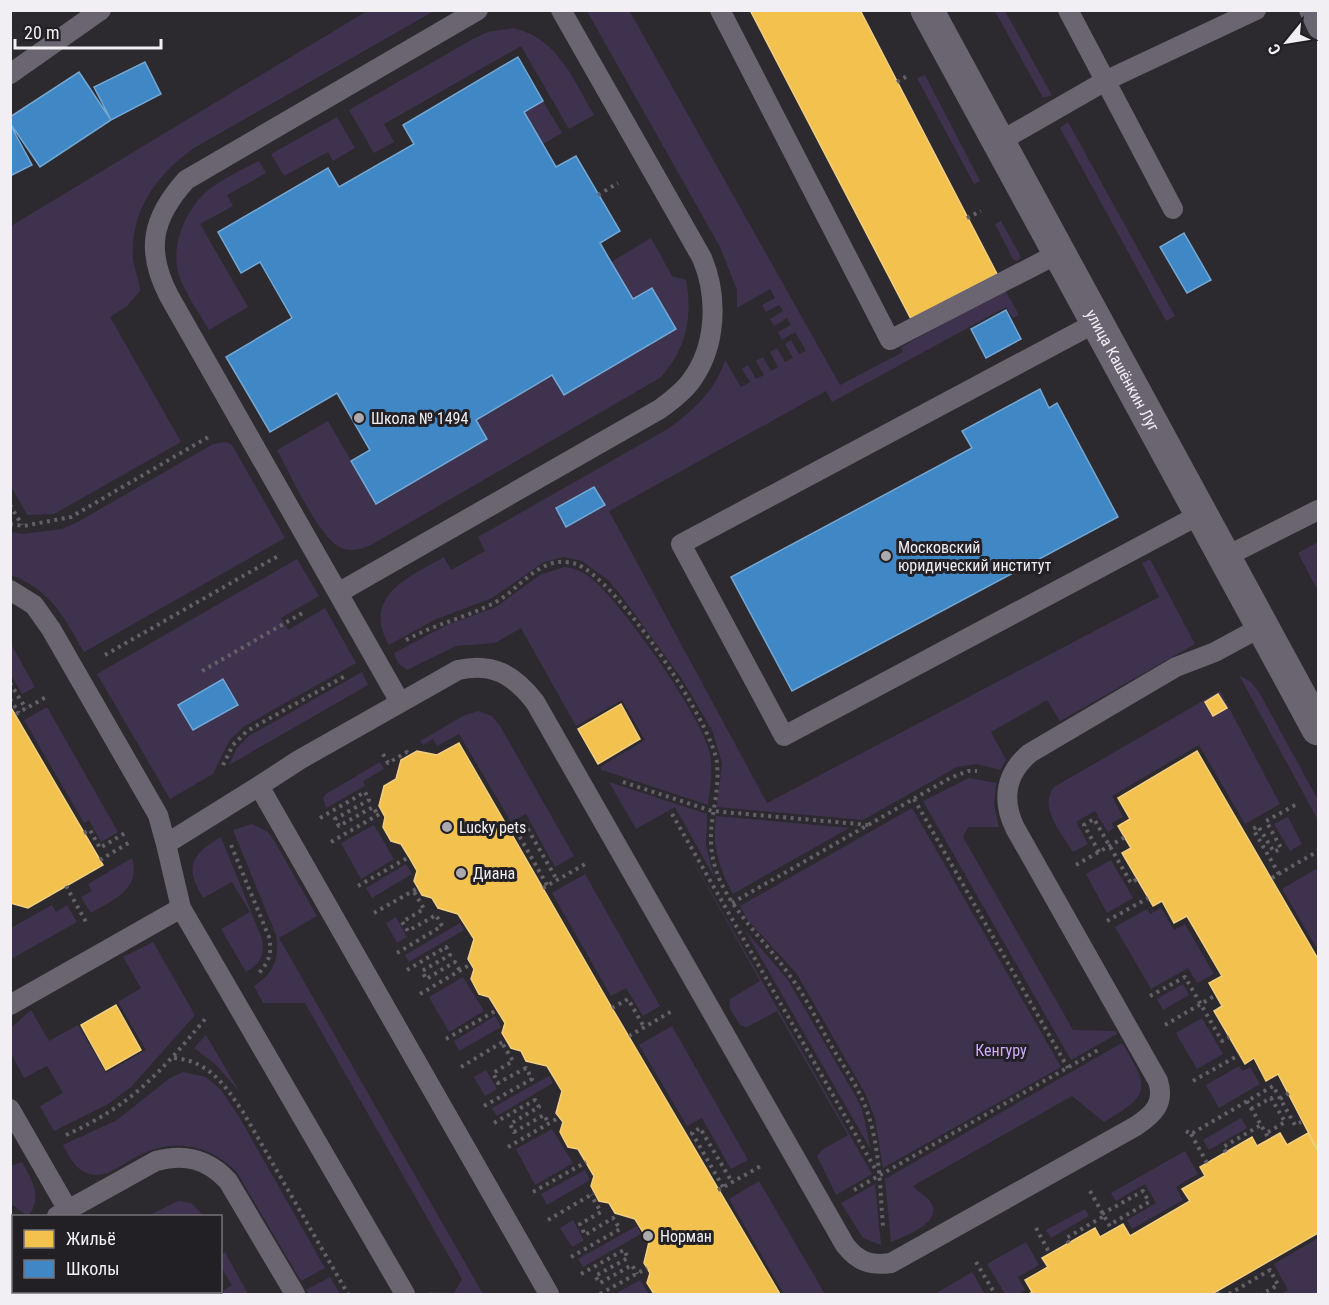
<svg xmlns="http://www.w3.org/2000/svg" width="1329" height="1305" viewBox="0 0 1329 1305" font-family="'Roboto Condensed',sans-serif">
  <style>
    .green { fill: #3f324f; fill-rule: evenodd }
    .homes { fill: #f2c14e; stroke: #f2cf80; stroke-width: 1.5 }
    .schools { fill: #3f88c5; stroke: #74a7d3; stroke-width: 1.5 }
    .lines { fill: none; stroke-linecap: round; stroke-linejoin: round }
    .path { stroke: #636068; stroke-width: 4; stroke-dasharray: 3 4.5; stroke-linecap: butt }
    .lane { stroke: #6a6570; stroke-width: 20 }
    .street { stroke: #6a6570; stroke-width: 33 }
    .poi-dot { fill: #acaaae; stroke: #221f25; stroke-width: 2 }
    .labels { text-anchor: middle; stroke-width: 6; stroke-linejoin: round; paint-order: stroke }
    .street-label { font-size: 16px; fill: #f1eff3; stroke: #221f25 }
    .poi-label { font-size: 16px; fill: #f1eff3; stroke: #221f25; text-anchor: start }
    .park-label { font-size: 16px; fill: #d1abfe; stroke: #221f25 }
  </style>
  <rect width="100%" height="100%" fill="#2c2a2e"/>
  <path class="green" d="M629 10 840 385 903 352 901 347 1005 290 1019 315 1013 318 1006 307 832 402 826 391 609 511 767 803 1159 597 1142 563 1150 559 1195 644 1060 721 1047 700 991 732 1006 760 1000 770 977 764 957 767 863 820 717 807 722 763 712 730 682 679 623 598 608 580 582 561 564 557 544 562 492 598 434 620 389 645C361 596 409 577 444 557L451 570 485 551 478 537 671 427C695 409 716 389 725 360L741 387 750 382 742 369 748 365 756 379 764 375 756 361 763 357 771 371 778 367 770 352 777 348 785 362 793 358 785 344 791 340 799 354 806 351 795 332 782 340 778 332 791 325 787 318 774 326 770 319 783 311 779 305 766 312 762 305 775 298 770 289 737 308V290L720 247 587 11Z
    M367 11H434L194 148C156 175 130 211 133 259 134 270 140 279 140 291L127 306 110 317 181 442 54 514 27 515 11 486V226Z
    M995 11H1005L1052 95 1043 98Z
    M514 28C558 39 573 79 594 115L569 129 521 46 384 124 394 142 374 153 349 110 473 39 488 32Z
    M925 75 980 181 974 184 917 78Z
    M543 101 562 133 543 144 524 112Z
    M337 117 355 148 333 161 328 152 284 176 271 154Z
    M1068 122 1175 316 1166 321 1060 128Z
    M259 161 266 173 227 195 233 206 200 224 248 307 209 330C199 313 187 296 180 278 168 248 187 205 211 188 226 177 244 169 259 161Z
    M1001 221 1021 257 1017 261 1013 259 995 224Z
    M651 238 672 276 686 280C693 317 686 350 660 378L371 545C363 548 353 552 344 549 320 542 290 473 277 450L328 421 376 504 487 439 476 420 552 375 564 395 676 329 652 288 633 299 611 262Z
    M226 442 232 445 285 538 84 652C63 616 52 591 11 575V532L23 534 62 529 76 523 213 444Z
    M1318 542V591L1298 553Z
    M297 559 319 596 281 618 288 630 325 608 356 663 243 727 229 741 213 774 170 799 97 674ZM223 679 237 705 193 730 178 705Z
    M564 567C575 568 584 572 593 580 623 605 699 713 709 750 714 768 710 787 708 805L602 770 600 767 645 740 622 700 576 726 521 628 495 643 456 646 407 670 398 663 394 653 447 625 496 607 540 575Z
    M11 644 35 687 22 694 11 675Z
    M362 672 368 685 229 765 237 748 249 736Z
    M1239 675 1251 682 1259 692 1318 800V820Z
    M1220 691 1280 804 1245 824 1199 745 1112 796 1123 817 1112 823 1114 828 1108 832 1095 811 1076 822 1088 844 1073 852C1062 834 1038 807 1054 787Z
    M47 707 118 832 101 842 89 820 84 823 24 720Z
    M478 711 492 716 500 726 574 856 555 867 526 814 511 822 459 734 437 746 433 739 423 745 420 741 463 716Z
    M380 762 384 769 363 781 365 786 326 808 323 798 326 794Z
    M969 778 996 783 994 805 999 827H968L963 837 1073 1030 1116 1031 1117 1034 1071 1060 923 801Z
    M609 782 707 814 706 845 714 877 675 807 636 829Z
    M912 808 1061 1067 883 1168 875 1118 865 1093 797 974 747 919 740 906Z
    M716 816 849 828 733 894C720 871 711 843 716 816Z
    M1288 817 1302 844 1290 851 1274 824Z
    M670 820 872 1174 836 1195 817 1156 822 1150 848 1135 777 1011 747 1027 740 1025 730 1009V999L760 981Z
    M252 824 267 831 275 842 317 916 279 938 483 1294H430L429 1292 454 1293 462 1279 305 1003H263L254 986C274 973 280 958 276 935L233 830Z
    M374 825 394 859 361 879 341 843Z
    M221 837 262 939C265 956 260 964 246 972L221 929 250 912 232 882 203 898C185 867 190 855 221 837Z
    M132 858C141 890 113 900 91 913L81 897 92 891 88 884Z
    M1111 860 1133 898 1107 913 1086 874Z
    M406 864 412 874 372 898 366 888Z
    M1316 869 1318 874V950L1282 889Z
    M585 874 660 1006 643 1016 626 988 611 996 552 893Z
    M52 905 56 912 67 905 77 922 11 959V928Z
    M1161 908 1174 930 1185 924 1214 974 1197 983 1188 968 1151 989 1115 927 1147 909 1150 914Z
    M396 917 407 937 397 943 386 923Z
    M460 923 464 930 409 962 405 955Z
    M745 930 788 980 856 1097 862 1109 871 1150Z
    M153 942 195 1015 131 1087 108 1104 54 1131 40 1106 63 1093 47 1066 24 1078 11 1053 12 1027 31 1010 49 1041 78 1025 106 1073 146 1050 118 1002 141 988 123 957Z
    M463 977 484 1011 449 1032 429 997Z
    M1183 984 1189 995 1163 1010 1157 999Z
    M495 1016 501 1027 459 1051 454 1041Z
    M1202 1018 1223 1054 1197 1069 1176 1033Z
    M672 1026 748 1160 731 1169 702 1118 687 1126 639 1045Z
    M206 1035 239 1091 215 1064 194 1048Z
    M1122 1043C1149 1088 1152 1094 1104 1122L1072 1096 913 1186C918 1192 927 1196 931 1203 944 1222 903 1237 891 1242L885 1179Z
    M1239 1066 1243 1071 1250 1067 1260 1084 1219 1108 1206 1085Z
    M486 1070 497 1089 485 1096 474 1077Z
    M183 1072 206 1077 221 1090 238 1115 325 1268 301 1281 236 1171C207 1143 171 1137 134 1158 123 1164 110 1175 96 1175 78 1174 70 1159 63 1145L117 1120 170 1078Z
    M549 1076 553 1083 497 1116 492 1108Z
    M1241 1118 1247 1128 1209 1150 1203 1140Z
    M552 1129 573 1163 535 1185 516 1149Z
    M1185 1151 1198 1174 1176 1187 1183 1200 1132 1229 1127 1220 1156 1203 1145 1184 1116 1201 1111 1193Z
    M22 1162C32 1180 43 1198 28 1216L11 1204V1166Z
    M585 1170 590 1180 547 1205 541 1194Z
    M759 1181 825 1294H784L729 1199Z
    M875 1184 881 1245 863 1238 841 1203Z
    M178 1201 191 1203 204 1216H148Z
    M1085 1209 1089 1216 1051 1238 1046 1230Z
    M573 1220 584 1240 572 1247 560 1228Z
    M637 1226 641 1234 583 1267 578 1259Z
    M1318 1238V1294H1281L1288 1290 1274 1264Z
    M1026 1242 1039 1265 1018 1277 1025 1290 1017 1294H1005L987 1264Z
    M225 1252 248 1294H225L223 1291 232 1285 221 1267V1255Z
    M972 1272 985 1294H935Z
    M330 1277 340 1294H309L306 1290Z
    M640 1280 649 1294H615Z"/>
  <path class="homes" d="M750 10H860L997 274 911 319Z
    M1218 694 1227 708 1213 716 1205 702Z
    M621 704 640 739 598 764 578 729Z
    M10 706 103 865 28 908 10 903Z
    M459 743 612 1008 780 1294H654L647 1283 650 1273 644 1263 649 1242 635 1219 615 1213 609 1203 599 1201 591 1186 594 1176 578 1149 568 1147 560 1132 563 1122 556 1113 562 1091 547 1066 526 1061 521 1051 511 1048 502 1033 505 1023 489 997 479 994 471 979 474 969 468 959 474 939 458 914 438 908 432 898 422 895 414 881 417 871 409 857 401 844 391 841 383 827 385 817 379 806 384 786 396 779 401 760 417 751 437 755Z
    M1197 751 1318 959V1151L1278 1074 1266 1081 1254 1058 1245 1064 1214 1011 1222 1006 1209 983 1222 976 1187 916 1174 923 1162 901 1153 906 1122 853 1131 848 1118 826 1130 819 1118 798Z
    M116 1005 141 1050 106 1070 81 1025Z
    M1280 1133 1287 1145 1308 1133 1318 1151V1233L1212 1294H1029L1032 1292 1025 1280 1048 1267 1042 1258 1095 1228 1100 1237 1123 1224 1130 1236 1190 1201 1182 1189 1205 1176 1200 1167 1252 1137 1257 1146Z
    M84 1292H218L220 1294H86Z"/>
  <path class="schools" d="M518 57 543 101 524 112 556 167 576 156 620 231 600 243 611 262 633 299 652 288 676 329 564 395 552 375 476 420 487 439 376 504 351 461 370 450 337 393 270 432 249 396 226 357 292 318 260 262 241 273 218 232 328 168 339 187 414 144 403 125Z
    M145 62 161 94 111 120 94 87Z
    M79 72 111 120 40 167 10 123V117Z
    M10 124 32 165 10 176Z
    M1184 233 1211 280 1187 293 1160 247Z
    M1006 310 1021 339 986 358 971 329Z
    M1040 389 1049 408 1057 403 1118 517 792 691 731 577 972 448 962 431Z
    M594 487 605 505 566 527 556 508Z
    M223 679 238 705 193 730 178 705Z"/>
  <g class="lines">
    <path class="path" d="M897 82 909 75
      M598 195 618 183
      M967 218 981 211
      M10 505 22 525
      M10 524 23 526 71 517 210 436
      M406 640C435 624 465 618 494 603 515 592 529 570 553 563 560 561 569 562 576 564 615 577 712 722 717 763 721 809 698 834 722 885 740 920 768 944 790 976 805 996 817 1020 829 1042 843 1066 861 1090 869 1117 880 1152 880 1190 883 1226
      M105 655 278 556
      M202 671 306 611
      M10 683 26 709
      M10 699 19 713
      M16 714 48 696
      M383 754 388 763 407 752 409 755
      M223 765 233 745 247 731 345 676
      M623 782 712 811 869 825
      M914 799 1068 1068
      M672 814 877 1172
      M320 818 365 792 369 800 335 819 339 826 373 807 378 815
      M84 833 90 830 100 848 125 833
      M331 842 383 812
      M231 845 269 937C272 953 270 960 259 973
      M1099 852 1084 825 1094 819 1131 883 1137 879
      M100 860 130 842
      M1076 865 1125 837
      M1279 874 1253 829 1258 826 1274 852 1281 848 1266 821 1297 804
      M1272 878 1318 851
      M547 885 517 832 526 826 557 880
      M66 886 86 922
      M358 886 409 857
      M543 888 587 863
      M732 903 950 778 968 771H977
      M374 913 418 888
      M1107 921 1148 898
      M397 953 442 926 436 915 408 931 402 922 424 909 413 890
      M407 970 446 947 450 955 422 971 426 979 455 962 460 971
      M420 994 471 964
      M1150 996 1185 977 1222 1041 1229 1037
      M612 1008 628 999 644 1027
      M1165 1025 1216 995
      M629 1036 672 1011
      M446 1039 497 1010
      M174 1058C209 1061 224 1084 243 1112L348 1294
      M461 1067 506 1040
      M1193 1081 1239 1055
      M1280 1099 1289 1093
      M1247 1101 1269 1139
      M484 1106 532 1079 526 1068 498 1083 493 1073 513 1061 502 1043
      M1251 1109 1271 1098 1285 1122 1265 1134
      M494 1123 535 1100 539 1107 510 1124 514 1132 544 1115 549 1124
      M1186 1131 1191 1134 1273 1086 1295 1125 1301 1122
      M1191 1134 1207 1163
      M66 1135C132 1105 160 1073 206 1018
      M508 1147 560 1117
      M1226 1152 1223 1147 1261 1125
      M723 1187 692 1133 700 1128 732 1182
      M718 1190 761 1166
      M854 1190 1100 1049
      M1090 1191 1112 1230
      M533 1192 586 1162
      M1102 1214 1143 1191 1149 1202 1109 1225
      M548 1220 594 1193
      M1036 1228 1050 1254
      M1069 1243 1066 1238 1104 1216
      M571 1257 620 1229 613 1218 585 1235 580 1224 601 1212 591 1195
      M976 1262 995 1294
      M581 1274 624 1250 628 1258 595 1276 600 1283 632 1265 637 1274
      M220 1279V1280
      M1217 1292 1218 1294
      M600 1294 647 1268
      M1229 1294 1270 1270 1278 1285 1262 1294"/>
    <path class="lane" d="M720 10 890 340 1059 253
      M1068 10 1173 209
      M1309 10 1318 29
      M10 74 101 10
      M999 142 1107 80 1256 10
      M1097 322 681 544 784 736 1201 514
      M1225 557 1318 510
      M10 590 34 605 51 629 158 815 166 844
      M338 593 660 409C671 401 683 392 691 381 717 346 718 296 702 258L561 10
      M400 702 169 296C145 250 152 218 186 180L478 10
      M259 786 299 760 458 670C493 662 514 675 535 702L845 1245C858 1262 871 1266 891 1263L1136 1126C1154 1114 1165 1103 1158 1081L1015 828C1001 799 1006 773 1030 753L1176 667 1215 652 1263 626
      M10 1005 181 908
      M10 1109 68 1210
      M57 1216 156 1161C185 1153 208 1159 228 1181L295 1294
      M10 1244 14 1242
      M405 1294 181 908 166 844 259 786 549 1294"/>
    <path class="street" id="s1" d="M927 10 1318 729"/>
  </g>
  <g class="poi-dot">
    <circle cx="359" cy="418" r="6"/>
    <circle cx="886" cy="556" r="6"/>
    <circle cx="447" cy="827" r="6"/>
    <circle cx="461" cy="873" r="6"/>
    <circle cx="648" cy="1236" r="6"/>
  </g>
  <g class="labels">
    <g class="street-label">
      <text dy="6" stroke="none"><textPath href="#s1" startOffset="410">улица Кашёнкин Луг</textPath></text>
    </g>
    <g class="poi-label">
      <text x="371" y="424">Школа № 1494</text>
      <text x="898" y="553">Московский<tspan x="898" dy="18">юридический институт</tspan></text>
      <text x="459" y="833">Lucky pets</text>
      <text x="473" y="879">Диана</text>
      <text x="660" y="1242">Норман</text>
    </g>
    <g class="park-label">
      <text x="1001" y="1056">Кенгуру</text>
    </g>
  </g>
  <rect width="1329" height="1305" fill="none" stroke="#f1eff3" stroke-width="24"/>
  <rect x="12" y="1215" width="210" height="78" fill="#221f25" stroke="#757277" stroke-width="1.5"/>
  <rect x="24" y="1230" width="30" height="18" fill="#f2c14e" stroke="#757277" stroke-width="1.5"/>
  <text x="66" y="1245" font-size="18" fill="#f1eff3">Жильё</text>
  <rect x="24" y="1260" width="30" height="18" fill="#3f88c5" stroke="#757277" stroke-width="1.5"/>
  <text x="66" y="1275" font-size="18" fill="#f1eff3">Школы</text>
  <g transform="translate(1287 42) rotate(240)" stroke="#221f25" stroke-width="4.5" paint-order="stroke">
  <path d="M0-4.5L10 22L0 15L-10 22Z" fill="#f1eff3"/>
  <text y="-9" font-size="16" font-weight="bold" text-anchor="middle" fill="#f1eff3">С</text>
  </g>
  <path d="M15 39v9h146v-9" fill="none" stroke="#f1eff3" stroke-width="3"/>
  <text x="24" y="39" font-size="18" fill="#f1eff3" stroke="#221f25" stroke-width="4.5" paint-order="stroke">20 m</text>
</svg>
